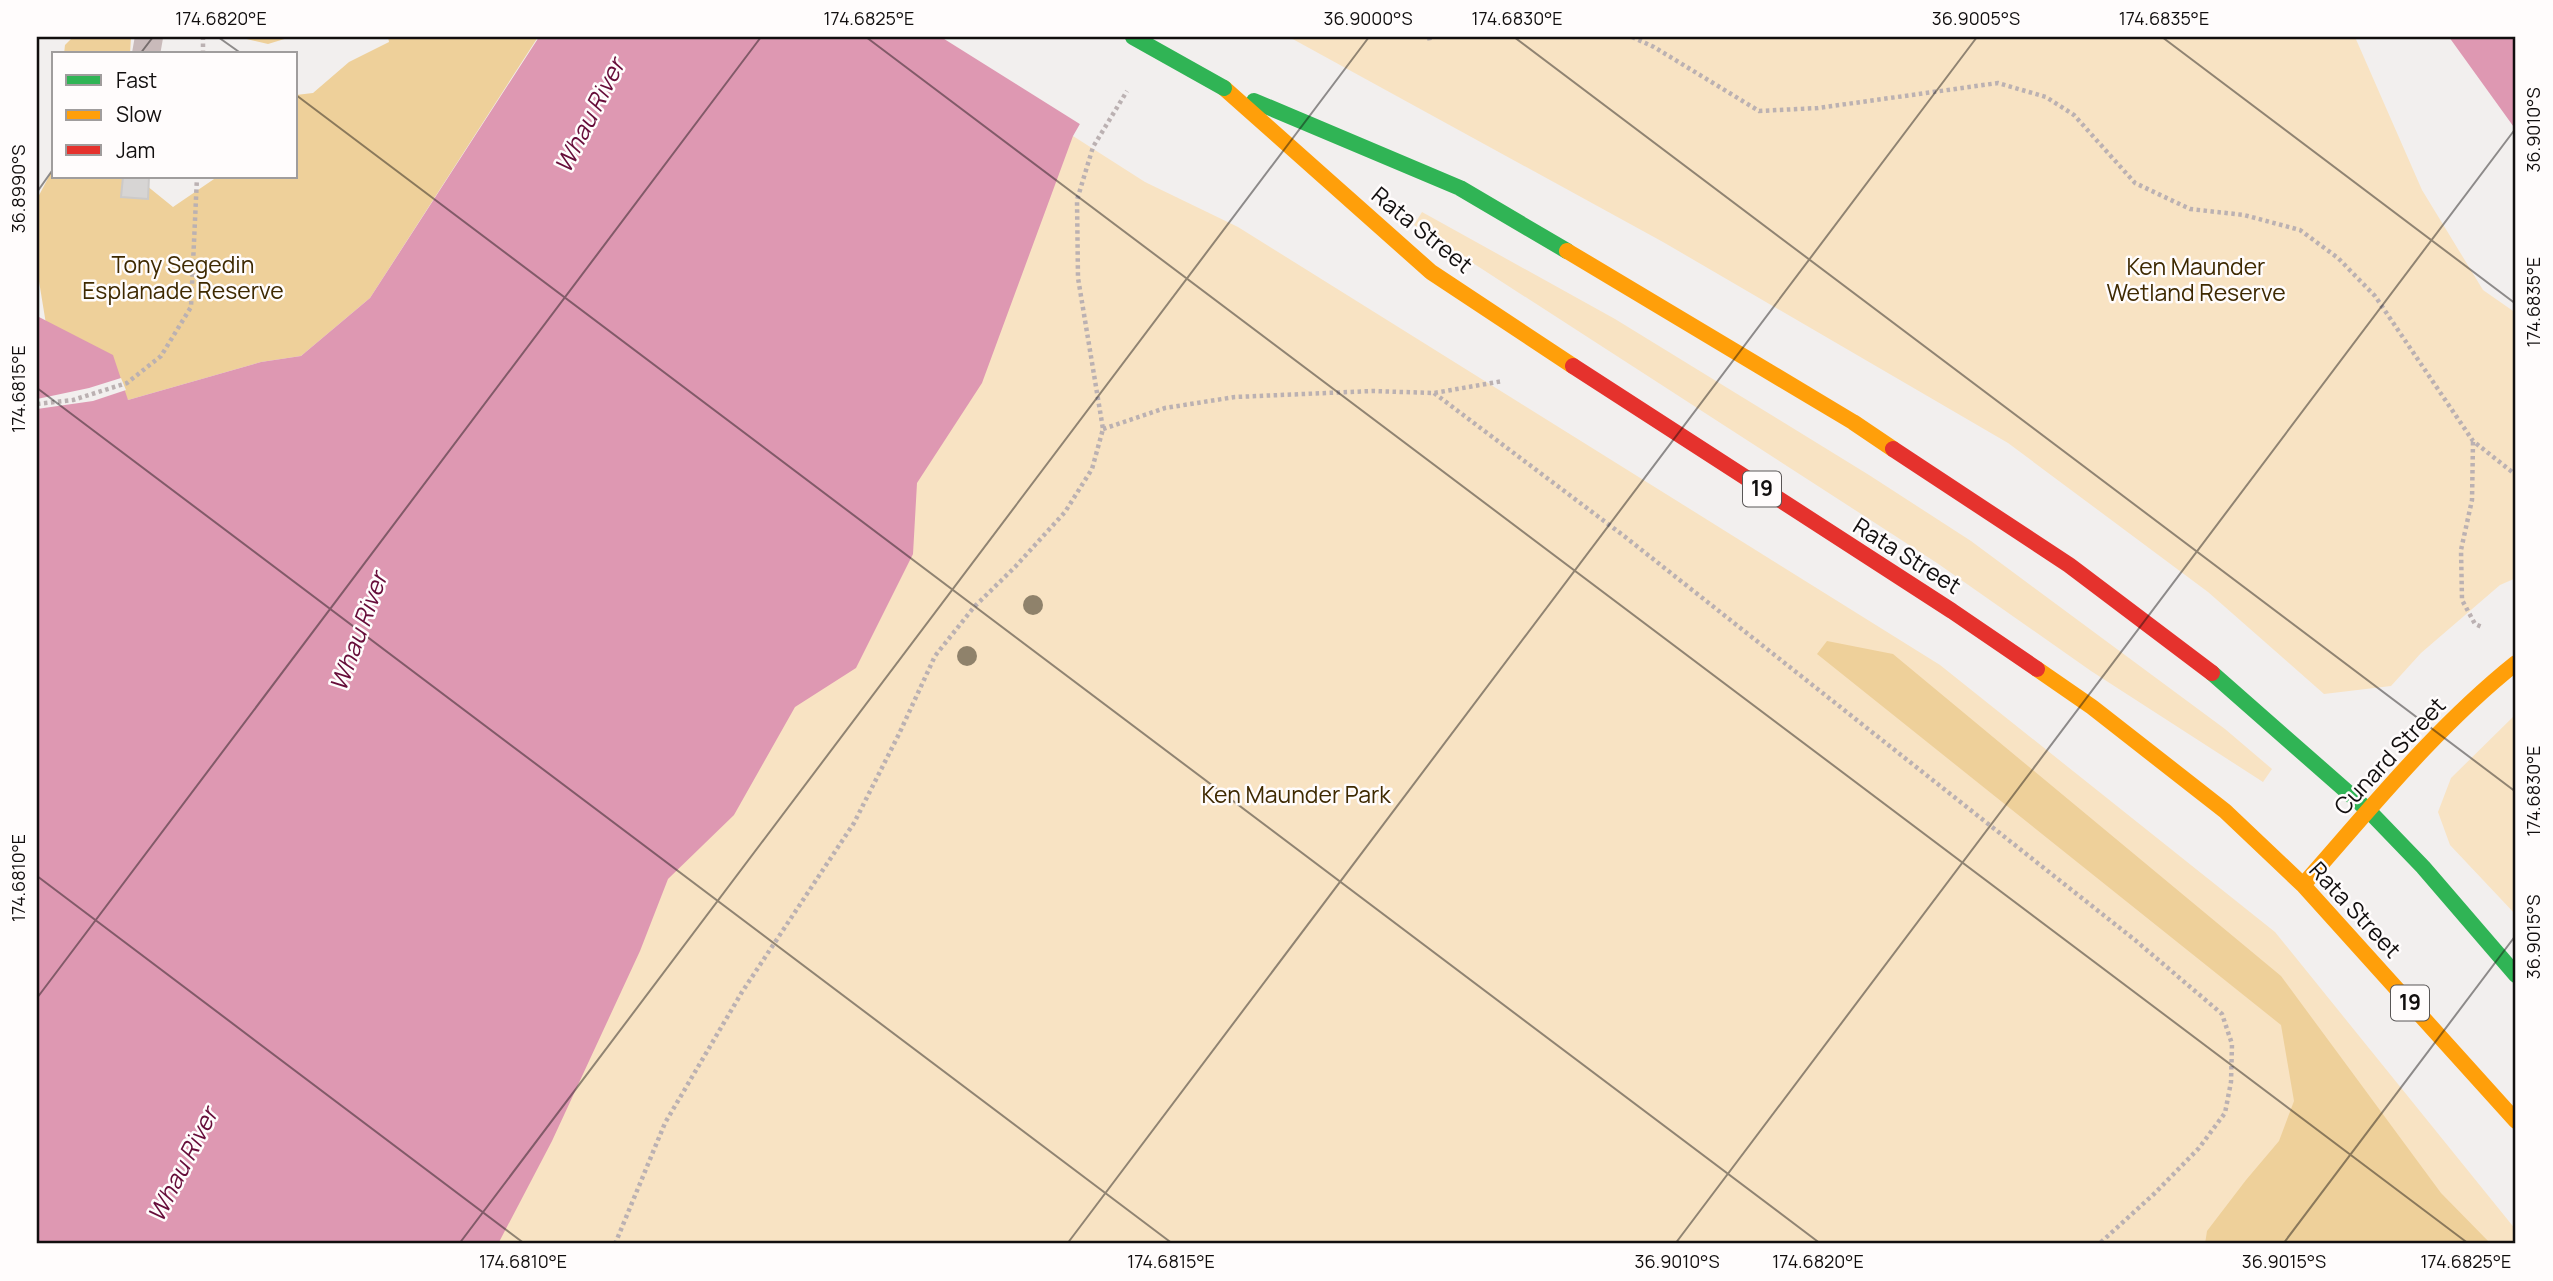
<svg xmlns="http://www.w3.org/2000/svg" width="2553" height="1281" viewBox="0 0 2553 1281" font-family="Manrope,sans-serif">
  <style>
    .green { fill: #f8e3c3 }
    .forest { fill: #eed09a }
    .water { fill: #de98b2 }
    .pier { fill: #f2efee }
    .building { fill: #d7d5d4; stroke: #cccac9; stroke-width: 2 }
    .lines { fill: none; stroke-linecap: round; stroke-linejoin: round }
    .path { stroke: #bbb1b2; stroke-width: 4.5; stroke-dasharray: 3.5 3.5; stroke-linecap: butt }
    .lane { stroke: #c9baba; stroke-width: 28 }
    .fast { stroke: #30b455; stroke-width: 16 }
    .slow { stroke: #ff9f0a; stroke-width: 16 }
    .jam { stroke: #e5322d; stroke-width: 16 }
    .fast-bridge { stroke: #30b455; stroke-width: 16 }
    .tree { fill: #8f826b }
    .ticks { fill: none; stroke: #120f0f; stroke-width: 2; stroke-opacity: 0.45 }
    .labels { text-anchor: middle; stroke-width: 5; stroke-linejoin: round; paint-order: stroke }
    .shield { fill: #fffcfc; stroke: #595656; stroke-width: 2 }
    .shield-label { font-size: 21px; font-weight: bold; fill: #120f0f }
    .street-label { font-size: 23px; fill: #120f0f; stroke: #fffcfc }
    .park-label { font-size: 23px; fill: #3e2900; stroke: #fffcfc }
    .water-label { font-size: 24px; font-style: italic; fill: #660c39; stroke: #fffcfc }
    .neatline { fill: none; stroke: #120f0f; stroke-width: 2.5 }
    .ticks-label { font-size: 18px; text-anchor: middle; fill: #120f0f }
  </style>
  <rect width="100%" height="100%" fill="#f2efee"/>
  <path class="green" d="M902 37 1073 136 1145 182 1238 227 1940 665 2275 932 2516 1230V1244H352Z
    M1289 37H2355L2422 190 2483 290 2516 313V578L2500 585 2421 653 2391 686 2324 694 2208 592 2008 443 1663 242Z
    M1422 212 1615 319 1869 475 1971 541 2225 729 2272 769 2263 782 2091 671 1937 563 1414 225Z
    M2516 714V915L2450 845 2438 812 2451 778Z"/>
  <path class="forest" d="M73 37H131L130 54H64L65 45Z
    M238 37H291L268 44Z
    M388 37H538L370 298 301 356 261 362 128 400 46 324 37 269V199L54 167V177H136L173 207 217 177H296V95L313 93 349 62 389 42Z
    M1827 641 1893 654 2281 976 2441 1193 2491 1244H2205L2207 1231 2246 1180 2279 1141 2294 1101 2281 1025 1817 654Z"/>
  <path class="water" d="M539 37H1130L1073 136 982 383 917 483 913 554 856 668 795 707 734 815 668 879 640 951 552 1141 498 1244H37V316L113 355 128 400 261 362 301 356 370 298Z
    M2449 37H2516V130Z"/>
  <path class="pier" d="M941 37H1134L1083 126Z
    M121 378 126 390 93 401 37 409V399L89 388Z"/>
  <path class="building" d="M123 177H149L148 199 121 197Z"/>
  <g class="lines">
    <path class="path" d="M1429 37 1430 42
      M1632 37 1654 47 1759 111 1818 108 1998 83 2046 97 2074 115 2135 183 2190 209 2244 215 2300 230 2338 258 2375 296 2473 441 2516 475
      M203 54V37
      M1434 393 1624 536 2135 940 2222 1014 2232 1044 2231 1082 2225 1113 2199 1148 2155 1193 2099 1244
      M37 404 73 400 127 383 161 356 191 307 197 177
      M1103 429 1165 408 1235 397 1372 391 1434 393 1503 381
      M2473 442 2472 500 2461 550 2462 600 2475 624 2482 627
      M615 1244 665 1123 742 992 854 823 899 734 935 656 974 607 1015 567 1065 512 1092 469 1103 429 1078 278 1077 200 1093 147 1127 91"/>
    <path class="lane" d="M146 54 149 37"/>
    <path class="fast" d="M1254 101 1460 188 1567 251
      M2212 673 2369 811 2423 867 2516 975"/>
    <path class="slow" d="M1224 88 1431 272 1573 366
      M1567 251 1853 422 1893 449
      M2037 669 2092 707 2225 811 2303 885 2516 1121
      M2303 885C2371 808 2436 727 2516 663"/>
    <path class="jam" d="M1573 366 1952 611 2037 669
      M1893 449 2069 565 2212 673"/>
    <path class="fast-bridge" d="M1133 37 1224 88"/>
  </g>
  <g class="tree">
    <circle cx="1033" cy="605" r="10"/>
    <circle cx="967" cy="656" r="10"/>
  </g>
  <path class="ticks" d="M218 37 242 54M866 37 2469 1244M1514 37 2516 792M2162 37 2516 304M140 54 153 37M296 95 1821 1244M37 192 54 168M37 388 1173 1244M37 876 525 1244M37 998 761 37M459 1244 1369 37M1067 1244 1977 37M1675 1244 2516 128M2283 1244 2516 935"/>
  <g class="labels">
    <g class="shield">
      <rect x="1743" y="471.5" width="38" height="35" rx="5"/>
      <rect x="2391" y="985.5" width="38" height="35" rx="5"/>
    </g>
    <g class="shield-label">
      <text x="1762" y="496">19</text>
      <text x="2410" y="1010">19</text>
    </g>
    <g class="street-label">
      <text transform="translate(1422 230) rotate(39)" y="8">Rata Street</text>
      <text transform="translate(1907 556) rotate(32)" y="8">Rata Street</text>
      <text transform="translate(2390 756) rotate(-47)" y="8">Cunard Street</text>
      <text transform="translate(2355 910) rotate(47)" y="8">Rata Street</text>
    </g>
    <g class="park-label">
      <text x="183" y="273">Tony Segedin<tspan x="183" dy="26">Esplanade Reserve</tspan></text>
      <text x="2196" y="275">Ken Maunder<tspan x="2196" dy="26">Wetland Reserve</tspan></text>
      <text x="1296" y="803">Ken Maunder Park</text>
    </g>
    <g class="water-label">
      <text transform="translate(590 116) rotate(-63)" y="8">Whau River</text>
      <text transform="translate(359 632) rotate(-70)" y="8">Whau River</text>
      <text transform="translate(183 1165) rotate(-63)" y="8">Whau River</text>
    </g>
  </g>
  <rect width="2553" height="1281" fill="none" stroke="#fffcfc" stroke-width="77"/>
  <rect x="52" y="52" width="245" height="126" fill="#fffcfc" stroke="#a09d9d" stroke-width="2"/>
  <rect x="66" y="75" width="35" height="10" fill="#30b455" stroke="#a09d9d" stroke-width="2"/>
  <text x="116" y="88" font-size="21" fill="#120f0f">Fast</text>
  <rect x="66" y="110" width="35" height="10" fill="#ff9f0a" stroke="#a09d9d" stroke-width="2"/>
  <text x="116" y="122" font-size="21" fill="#120f0f">Slow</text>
  <rect x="66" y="145" width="35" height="10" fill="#e5322d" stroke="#a09d9d" stroke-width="2"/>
  <text x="116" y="158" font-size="21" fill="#120f0f">Jam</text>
  <rect x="38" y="38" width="2476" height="1204" class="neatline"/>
  <g class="ticks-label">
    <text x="221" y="25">174.6820°E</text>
    <text x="869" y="25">174.6825°E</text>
    <text x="1368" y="25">36.9000°S</text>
    <text x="1517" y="25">174.6830°E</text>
    <text x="1976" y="25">36.9005°S</text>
    <text x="2164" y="25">174.6835°E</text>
    <text transform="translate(2534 130) rotate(-90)" y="6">36.9010°S</text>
    <text transform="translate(19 189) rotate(-90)" y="6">36.8990°S</text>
    <text transform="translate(2534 302) rotate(-90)" y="6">174.6835°E</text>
    <text transform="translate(19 389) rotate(-90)" y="6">174.6815°E</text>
    <text transform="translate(2534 791) rotate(-90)" y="6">174.6830°E</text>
    <text transform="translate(19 878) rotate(-90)" y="6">174.6810°E</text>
    <text transform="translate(2534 937) rotate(-90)" y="6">36.9015°S</text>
    <text x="523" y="1268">174.6810°E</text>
    <text x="1171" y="1268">174.6815°E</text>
    <text x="1677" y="1268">36.9010°S</text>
    <text x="1818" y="1268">174.6820°E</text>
    <text x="2284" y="1268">36.9015°S</text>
    <text x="2466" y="1268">174.6825°E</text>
  </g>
</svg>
